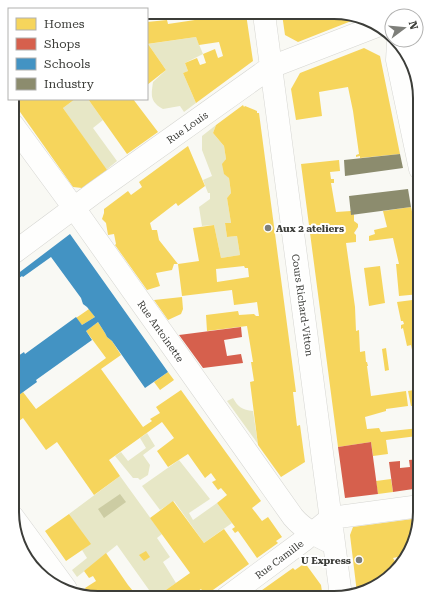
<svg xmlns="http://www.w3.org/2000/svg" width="432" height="610" viewBox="0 0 432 610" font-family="'Roboto Serif',serif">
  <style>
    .green { fill: #e7e7c6 }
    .water { fill: #cccca3 }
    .homes { fill: #f6d55c; fill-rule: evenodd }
    .shops { fill: #d6604d }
    .schools { fill: #4393c3 }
    .industry { fill: #8c8c6e }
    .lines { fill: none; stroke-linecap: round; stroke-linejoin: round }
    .minor-casing { stroke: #d6d6d2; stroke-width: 23 }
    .major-casing { stroke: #d6d6d2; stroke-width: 23 }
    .minor { stroke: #fefefd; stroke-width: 22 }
    .major { stroke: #fefefd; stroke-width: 22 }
    .poi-dot { fill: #7e7f7a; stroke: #fff; stroke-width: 1.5 }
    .labels { text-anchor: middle; stroke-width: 4; stroke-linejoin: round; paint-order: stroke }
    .street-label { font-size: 10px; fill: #3c3d39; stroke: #fff }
    .poi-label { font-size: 10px; font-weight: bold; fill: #3c3d39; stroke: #fff; text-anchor: start }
    .rim { fill: none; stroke: #3c3d39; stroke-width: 2 }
  </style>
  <rect width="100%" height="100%" fill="#f9f9f4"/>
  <path class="green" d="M196 37 203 54 185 63 188 71 183 73 196 103 184 112 180 106 163 109C150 102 151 96 153 82L166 70 148 44Z
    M75 99H88L103 120 93 128 117 161 106 170 63 108Z
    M216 125 213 133 224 146 226 159 223 164 229 178 231 193 227 198 231 223H225L227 237 237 236 240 255 221 258 214 225 202 226 199 207 210 199V193H208L203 180 212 176 202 150V136Z
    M233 398C238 407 242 410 253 411L258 444 227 401Z
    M147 433 155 446 143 455 150 465 148 475 140 480 138 478H133L115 456 121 452 128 461 146 448 140 438Z
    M179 460 210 499 189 513 193 520 217 503 232 523 204 543 174 501 160 510 142 486Z
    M120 476 162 534 157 538 170 557 163 562 176 583 156 597H154L117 545 77 577 72 570 87 558 82 550 90 544 69 514Z"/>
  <path class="water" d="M120 494 126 502 104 518 98 509Z"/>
  <path class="homes" d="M318 13V18L332 13H346L359 18 298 42 285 35 282 14Z
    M235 14H246L253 61 196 103 183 73 188 71 185 63 197 58 200 65 206 63 203 54 215 49 218 58 223 56 219 42 199 45 196 37 147 44V22L167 20 168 24Z
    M148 44 166 70 147 85V45Z
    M364 48 380 56 400 154 360 158V156L356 157V155L359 154 353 111 348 87 319 92 322 116 296 120 291 89 300 73Z
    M13 99H75L63 108 107 170 82 188 73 187 13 102Z
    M88 99H133L158 132 127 154Z
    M243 105 244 107 245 106 257 111V113H259L296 392H293L297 426 300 425 305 462 281 477 258 445 250 382 254 381 251 362H253L247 326 207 331 206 315 238 311 239 315 254 314 256 316H259L257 302 234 305 232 290 182 296 178 264 199 261 193 228 214 225 221 258 240 255 237 236 227 237 225 223H231L227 198 231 193 229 178 224 174 222 164 226 159 224 146 213 133 216 125ZM244 266 245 268H248L249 277 217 282 216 269Z
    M188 146 205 186 178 206 176 203 150 223 152 230H157L159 240 178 264H174L172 270 156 273 160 286 147 290 115 245 116 244 114 234 108 235 106 223 102 219 104 213V209L128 191 131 195 142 187 139 182Z
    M339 160 340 171 330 172 331 179H334V183H331L336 212 351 211V215L354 214V221L358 224V227L354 233 356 235V242L346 243 355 307 356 331 359 330 360 352 365 351 366 362H367L368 366H367L371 396 406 391 408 406 386 409V411L365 417 367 429 379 428 381 432 420 428V450L417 436 386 440 388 454 373 456 371 442 338 447 301 164Z
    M411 207 420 248V294L399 296 396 264H399L393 238 369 241V236L375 234 374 230 387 227 383 211Z
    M380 266 385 303 369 306 364 268Z
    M182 297 183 309 181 314 168 320 154 300Z
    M420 299V383H419L411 345 407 346 403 328 401 329V325L404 324 403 321H401L397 302Z
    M89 309 95 317 82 325 76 318Z
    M98 322 105 333 107 337 112 341 121 355 101 369 143 427 152 421 150 419 160 413 156 407 181 390 261 501 252 508 262 521 268 517 282 537 276 541 278 543 257 558 238 531 235 533 232 529 235 527 217 503 227 495 221 488 218 490 212 482 216 480 211 473 205 478 188 454 168 467 157 451 174 438 162 422 109 460 120 476 94 495 57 442 46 450 23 418 14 425 12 423V400L23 392 36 409 106 358 86 331Z
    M386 348 389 370 385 371 382 349Z
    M168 372 174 380 160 390 154 382Z
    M420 389V405L411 406 408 391Z
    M391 479 393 492 378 494 376 481Z
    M173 501 204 543 224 529 249 564 206 595 201 589 188 598 156 597 190 573 150 518Z
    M69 514 91 544 66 561 45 531Z
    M420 518 407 555 393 558 396 563 394 566V570L372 589 357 593 350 535 353 527Z
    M146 551 150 557 144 561 139 555Z
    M106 553 128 585 138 597H92L85 588 96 581 93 576 89 578 84 571Z
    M305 563 321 585 323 598H251L293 568 295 570Z"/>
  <path class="shops" d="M241 327 242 337 224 340 227 356 241 354 243 363 203 368 179 335Z
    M371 442 378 494 345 498 338 447Z
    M420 459V488L393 492 389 462 400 461V468L410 467 409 460Z"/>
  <path class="schools" d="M70 234 168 372 145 388 112 341 107 337 105 333 98 322 86 331 92 340 36 380 37 382 12 400V360L24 352 25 354 76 317 82 325 95 317 87 307 83 304 81 298 51 257 23 277 22 276 12 283V278Z"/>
  <path class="industry" d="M400 154 403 168 345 176 344 160Z
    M408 189 411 207 351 215 349 196Z"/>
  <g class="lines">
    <g class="minor-casing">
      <path id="minor" d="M264 14 341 596
        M13 125 74 208 293 517C304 530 319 537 334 544
        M12 254 94 193 271 67 377 26
        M13 517 66 589
        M226 598 303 541 331 518 420 506"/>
    </g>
    <g class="major-casing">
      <path id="major" d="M398 43 397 60 420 169"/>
    </g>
    <use href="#minor" class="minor"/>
    <use href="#major" class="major"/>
  </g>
  <g class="poi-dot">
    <circle cx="268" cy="228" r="4"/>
    <circle cx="359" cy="560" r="4"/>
  </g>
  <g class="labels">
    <g class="street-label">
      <text transform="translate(187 127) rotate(-35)" y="4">Rue Louis</text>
      <text transform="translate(303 305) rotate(82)" y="4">Cours Richard-Vitton</text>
      <text transform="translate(161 331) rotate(55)" y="4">Rue Antoinette</text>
      <text transform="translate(279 559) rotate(-37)" y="4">Rue Camille</text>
    </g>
    <g class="poi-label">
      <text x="276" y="232">Aux 2 ateliers</text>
      <text x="351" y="564" text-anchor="end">U Express</text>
    </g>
  </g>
  <path d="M0 0H432V610H0ZM98 19H334A79 79 0 0 1 413 98V512A79 79 0 0 1 334 591H98A79 79 0 0 1 19 512V98A79 79 0 0 1 98 19Z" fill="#fff" fill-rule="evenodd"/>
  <path class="rim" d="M98 19H334A79 79 0 0 1 413 98V512A79 79 0 0 1 334 591H98A79 79 0 0 1 19 512V98A79 79 0 0 1 98 19Z"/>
  <rect x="8" y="8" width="140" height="92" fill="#ffffff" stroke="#b1b1b0"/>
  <rect x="16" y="18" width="20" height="12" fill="#f6d55c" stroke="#b1b1b0"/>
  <text x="44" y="28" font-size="12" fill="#3c3d39">Homes</text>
  <rect x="16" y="38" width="20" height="12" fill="#d6604d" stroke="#b1b1b0"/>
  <text x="44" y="48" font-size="12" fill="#3c3d39">Shops</text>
  <rect x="16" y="58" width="20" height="12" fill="#4393c3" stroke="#b1b1b0"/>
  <text x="44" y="68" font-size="12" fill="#3c3d39">Schools</text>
  <rect x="16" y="78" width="20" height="12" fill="#8c8c6e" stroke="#b1b1b0"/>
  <text x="44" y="88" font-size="12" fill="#3c3d39">Industry</text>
  <g transform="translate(404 28) rotate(74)"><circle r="19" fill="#ffffff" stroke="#b1b1b0"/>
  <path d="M0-3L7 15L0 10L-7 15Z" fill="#7e7f7a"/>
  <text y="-6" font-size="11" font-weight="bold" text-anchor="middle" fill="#3c3d39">N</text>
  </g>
</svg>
